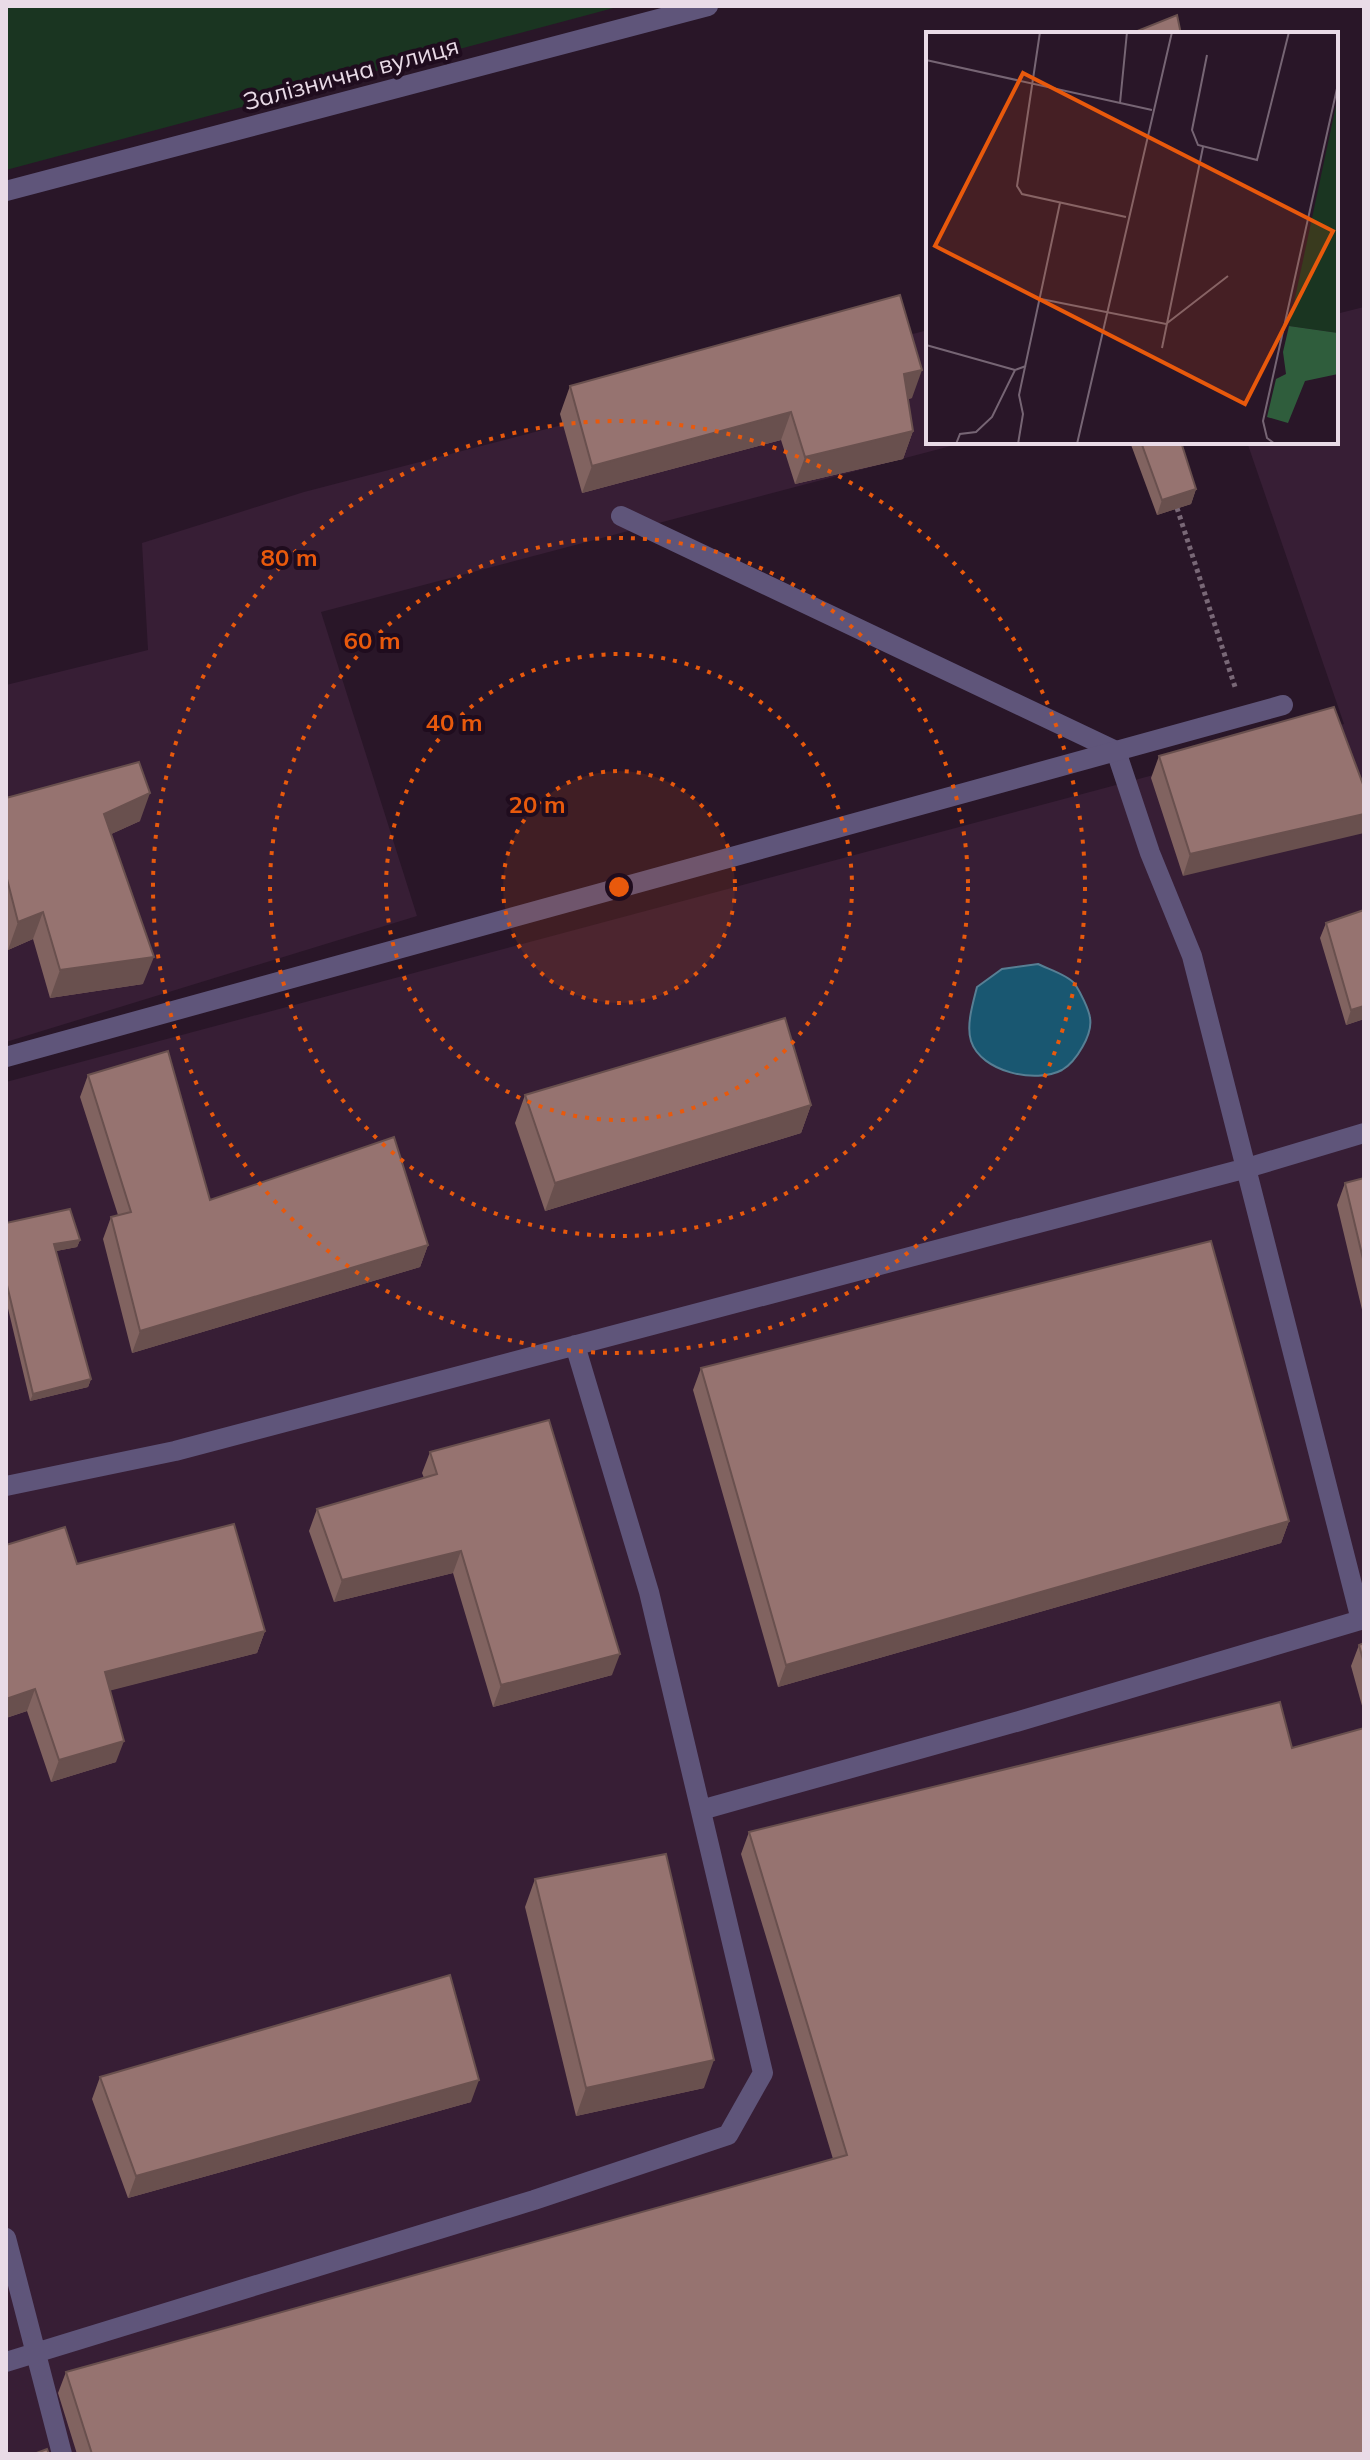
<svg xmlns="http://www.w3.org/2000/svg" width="1370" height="2460" viewBox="0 0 1370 2460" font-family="Mulish,sans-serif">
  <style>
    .built { fill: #371e35 }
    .green { fill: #1a3521 }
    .water { fill: #195771; stroke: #577f94; stroke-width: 2 }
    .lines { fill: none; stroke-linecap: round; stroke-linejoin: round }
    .path { stroke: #796877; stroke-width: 5; stroke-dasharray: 4 4; stroke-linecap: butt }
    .service { stroke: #5f557a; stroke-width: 20 }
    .minor { stroke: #5f557a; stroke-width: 20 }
    .tertiary { stroke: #5f557a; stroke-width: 20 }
    .wall { fill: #816360 }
    .shaded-wall { fill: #69504e }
    .building { fill: #967370; stroke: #69504e; stroke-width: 2 }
    .ring { fill: none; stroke: #e8590c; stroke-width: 4; stroke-dasharray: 4 8 }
    .labels { text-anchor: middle; stroke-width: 8; stroke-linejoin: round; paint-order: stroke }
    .street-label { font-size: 24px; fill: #e9dbe7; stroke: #1f0c1e }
    .inset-road { fill: none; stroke: #766574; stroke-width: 2 }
    .view { fill: #e8590c; fill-opacity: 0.15; stroke: #e8590c; stroke-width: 4 }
    .inset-edge { fill: none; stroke: #e9dbe7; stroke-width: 4 }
    .centre { fill: #e8590c; stroke: #1f0c1e; stroke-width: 4 }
    .ring-label { font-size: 24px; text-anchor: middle; font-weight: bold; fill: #e8590c; stroke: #1f0c1e; stroke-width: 8; stroke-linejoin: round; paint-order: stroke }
  </style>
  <rect width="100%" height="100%" fill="#291628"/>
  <path class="built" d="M1364 307V2454H6V1082L1344 724 1247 442H1336V314Z
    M928 330V442H966L321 612 417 916 6 1042V685L148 650 142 543 304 492Z"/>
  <path class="green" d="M6 6H621L6 170Z"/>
  <path class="water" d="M1038 964C1048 969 1068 975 1075 984 1080 992 1089 1009 1090 1018 1093 1034 1076 1062 1062 1070 1036 1084 981 1072 971 1041 966 1025 973 1003 977 987L1002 969Z"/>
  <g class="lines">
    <path class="path" d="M1177 508 1236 690"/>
    <path class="service" d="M621 516 1116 751 1150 853 1192 956 1361 1620
      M6 1486 175 1451 1247 1168 1364 1133
      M701 1810 1016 1722 1364 1619
      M6 2238 62 2454
      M6 2362 534 2200 728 2135 763 2073 649 1592 575 1345"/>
    <path class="minor" d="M6 191 708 6"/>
    <path class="tertiary" d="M6 1057 1283 705"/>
  </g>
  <path class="wall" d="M570 386 912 398 908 399 913 431 903 459 795 484 781 440 582 493 560 414Z
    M1130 442H1181L1196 489 1191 504 1157 515Z
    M1334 707 1183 876 1151 778 1159 756Z
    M6 798 140 821 111 834 143 984 50 998 33 939 8 950 6 944Z
    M1326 923 1364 1019 1346 1025 1320 938Z
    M88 1075 210 1200 428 1245 420 1267 132 1353 103 1239 111 1217 118 1215 80 1097Z
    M525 1095 811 1105 801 1133 545 1211 515 1123Z
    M1364 1178V1318L1337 1205 1345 1183Z
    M6 1223 80 1240 77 1247 56 1251 91 1379 88 1387 30 1401 6 1300Z
    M701 1368 1289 1521 1281 1543 778 1687 693 1390Z
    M430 1452 612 1675 493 1707 453 1573 334 1602 309 1531 317 1509 424 1478 422 1473Z
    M6 1545 77 1564 265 1631 257 1653 110 1690 116 1762 51 1782 27 1711 6 1718Z
    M1364 1643V1713L1351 1666 1359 1645Z
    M1292 1748 1364 2454H77L58 2393 66 2372 833 2159 741 1854 749 1832Z
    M535 1879 704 2088 576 2116 525 1907Z
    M100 2077 471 2102 128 2198 92 2099Z"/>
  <path class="shaded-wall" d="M922 370 912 398 893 402 904 374Z
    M791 412 781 440 582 493 592 466Z
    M913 431 903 459 795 484 805 457Z
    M1196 489 1191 504 1157 515 1162 500Z
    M150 793 140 821 94 842 104 814Z
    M1364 814V833L1183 876 1190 854Z
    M43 912 33 939 8 950 18 922Z
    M154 957 143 984 50 998 60 970Z
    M1364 1006V1019L1346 1025 1351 1010Z
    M811 1105 801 1133 545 1211 555 1183Z
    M80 1240 77 1247 51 1252 54 1244Z
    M428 1245 420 1267 132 1353 140 1331Z
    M91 1379 88 1387 30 1401 33 1394Z
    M1289 1521 1281 1543 778 1687 786 1665Z
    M461 1551 453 1573 334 1602 342 1580Z
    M265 1631 257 1653 97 1694 105 1672Z
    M620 1654 612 1675 493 1707 501 1685Z
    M35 1689 27 1711 6 1718V1699Z
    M124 1741 116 1762 51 1782 59 1760Z
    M714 2060 704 2088 576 2116 586 2088Z
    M479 2080 471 2102 128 2198 136 2176Z"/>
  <path class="building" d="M1177 15 1181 34H1130Z
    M900 295 922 370 904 374 913 431 805 457 791 412 592 466 570 386Z
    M1141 442H1181L1196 489 1162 500Z
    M1334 707 1364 787V814L1190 854 1159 756Z
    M139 762 150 793 104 814 154 957 60 970 43 912 18 922 6 875V798Z
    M1364 910V1006L1351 1010 1326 923Z
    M785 1018 811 1105 555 1183 525 1095Z
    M168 1051 210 1200 394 1137 428 1245 140 1331 111 1217 131 1212 88 1075Z
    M1364 1178V1263L1345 1183Z
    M70 1209 80 1240 54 1244 91 1379 33 1394 6 1281V1223Z
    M1211 1241 1289 1521 786 1665 701 1368Z
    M549 1420 620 1654 501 1685 461 1551 342 1580 317 1509 437 1474 430 1452Z
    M234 1524 265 1631 105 1672 124 1741 59 1760 35 1689 6 1699V1545L65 1527 77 1564Z
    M1364 1643V1663L1359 1645Z
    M1280 1702 1292 1748 1364 1728V2454H92L66 2372 847 2155 749 1832Z
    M666 1854 714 2060 586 2088 535 1879Z
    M450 1975 479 2080 136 2176 100 2077Z
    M47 2449 49 2454H34Z"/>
  <circle cx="619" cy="887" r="116" fill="#e8590c" fill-opacity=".12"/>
  <g class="ring">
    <circle cx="619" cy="887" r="116"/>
    <circle cx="619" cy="887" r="233"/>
    <circle cx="619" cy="887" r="349"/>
    <circle cx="619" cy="887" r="466"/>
  </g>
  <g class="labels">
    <g class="street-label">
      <text transform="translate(351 74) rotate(-15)" y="8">Залізнична вулиця</text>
    </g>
  </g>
  <g transform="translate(926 32)">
    <rect width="412" height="412" fill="#291628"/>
    <path d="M412 64V301L363 294Z" fill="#1a3521"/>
    <path d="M363 294 412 301V342L379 349 362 391 341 385 350 347 360 342 357 320Z" fill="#2f5d3c"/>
    <path class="inset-road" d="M114 0 91 154 96 162 200 185M281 23 266 98 272 113 331 128 363 0M0 28 226 78M194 71 201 0M115 267 240 292 302 244M0 313 89 338M236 316 277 115M30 412 34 402 50 400 66 385 89 338 100 334M92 412 97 382 93 363 134 171M151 412 246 0M349 412 341 406 337 389 412 52"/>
    <path class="view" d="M97 41 407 199 319 372 9 214Z"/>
    <rect width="412" height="412" class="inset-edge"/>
  </g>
  <circle cx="619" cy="887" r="12" class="centre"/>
  <g class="ring-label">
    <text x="289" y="566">80 m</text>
    <text x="372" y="649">60 m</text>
    <text x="454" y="731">40 m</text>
    <text x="537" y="813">20 m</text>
  </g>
  <rect width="1370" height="2460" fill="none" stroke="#e9dbe7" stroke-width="16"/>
</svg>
